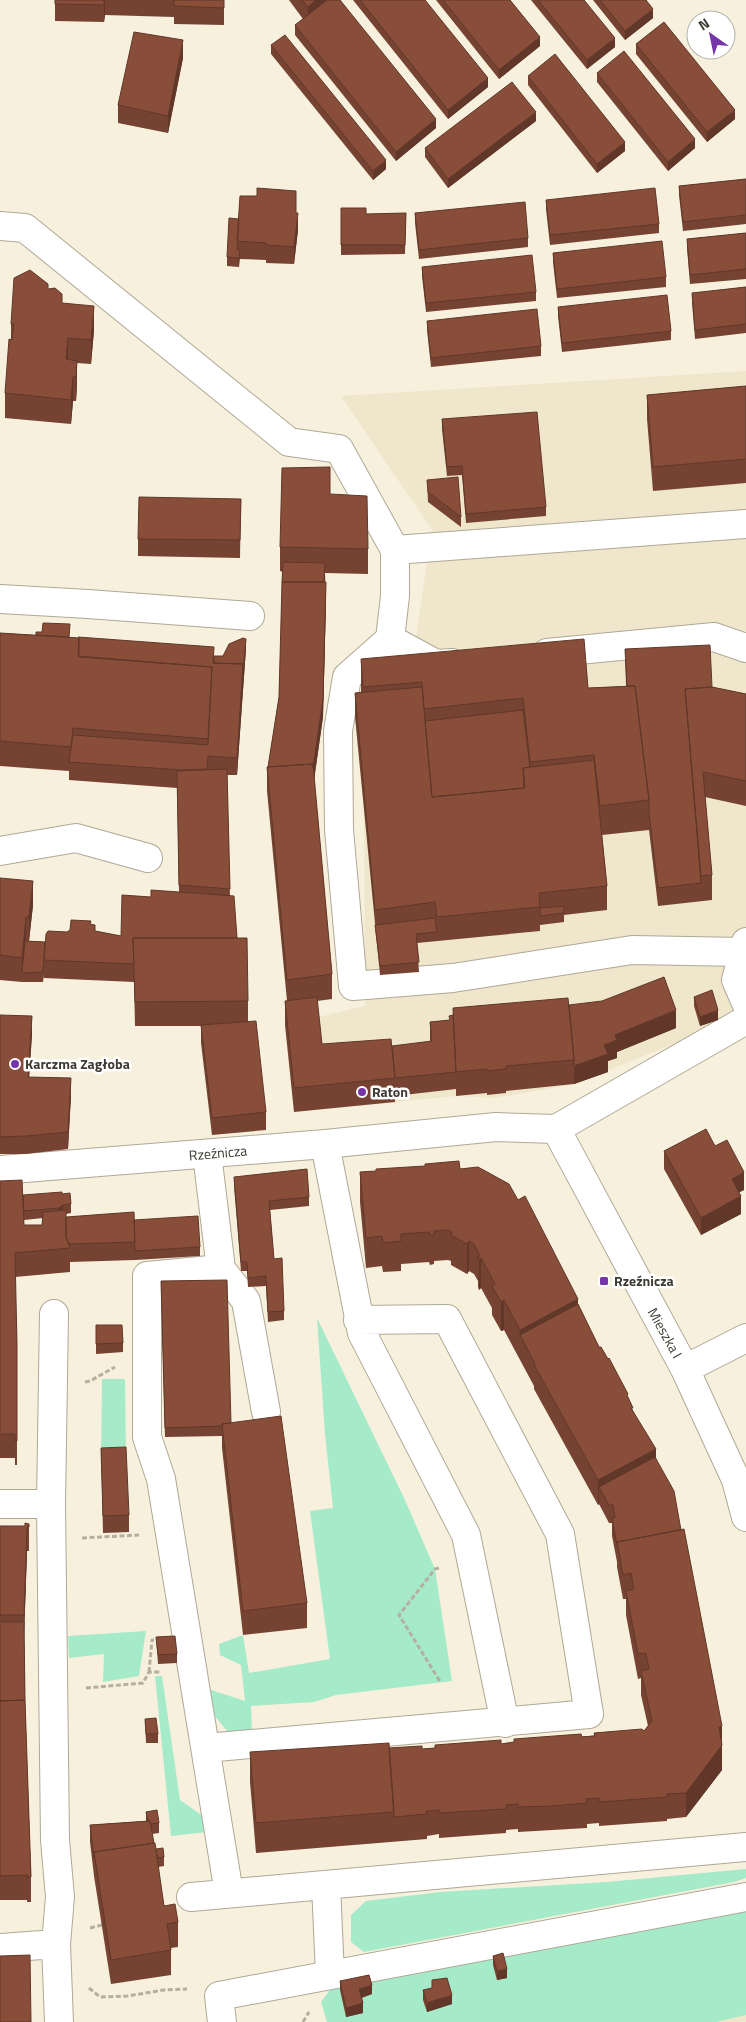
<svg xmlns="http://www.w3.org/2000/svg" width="746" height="2022" viewBox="0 0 746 2022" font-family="'Titillium Web',sans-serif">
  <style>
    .built { fill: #efe6cb }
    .green { fill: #a5eac9 }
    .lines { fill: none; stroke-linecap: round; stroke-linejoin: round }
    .minor-casing { stroke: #afa896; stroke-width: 30 }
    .path { stroke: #b5afa0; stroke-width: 3; stroke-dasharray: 5 2.5; stroke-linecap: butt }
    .minor { stroke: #fff; stroke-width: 28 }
    .wall { fill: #764332; fill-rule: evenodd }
    .shaded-wall { fill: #603729 }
    .building { fill: #894e3a; stroke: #603729 }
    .poi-dot { fill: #7634a9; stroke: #fff; stroke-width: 2 }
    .labels { text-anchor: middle; stroke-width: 5; stroke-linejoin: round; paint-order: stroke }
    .poi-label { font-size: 14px; font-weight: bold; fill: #3e3b33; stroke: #fff; text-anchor: start }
    .street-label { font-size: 14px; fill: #3e3b33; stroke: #fff }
  </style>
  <rect width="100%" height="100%" fill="#f7f0dd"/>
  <path class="built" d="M746 371V1015L574 1084 495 1098 456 1096 294 1112 285 1025 365 1006 364 809 355 717 361 689 411 670 432 530 341 396Z
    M746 2015V2022H716Z"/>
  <path class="green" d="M317 1318 404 1498 435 1569 452 1681 336 1695 314 1702 251 1706 252 1733 228 1732 210 1710 208 1689 245 1701 241 1665 220 1655 219 1644 243 1635 249 1673 330 1659 310 1511 333 1508 325 1434Z
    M102 1379H125L126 1465 101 1466Z
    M146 1631 139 1676 103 1682 104 1654 69 1658 68 1636Z
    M155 1676H162L180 1800 203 1816 207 1832 171 1836Z
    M746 1869V1878L734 1882 364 1952 351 1942V1915L366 1901 440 1892 607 1882Z
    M746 1911V2015L716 2022H327L321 2002 332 1987Z"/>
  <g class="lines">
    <g class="minor-casing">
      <path id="minor" d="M0 226 25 228 289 442 339 449 395 550V596L390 639 436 664 452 663
        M395 550 746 524
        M0 599 88 604 250 616
        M390 639 347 677 338 731 339 830 353 986 453 978 632 950 743 952
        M547 653 714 637 746 648
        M0 851 76 838 148 858
        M746 942 736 980 746 1003
        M556 1129 685 1369 736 1480 746 1517
        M556 1129 746 1020
        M325 1144 362 1333 466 1535 505 1723
        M207 1154 221 1269 246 1301 266 1412
        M0 1170 325 1144 496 1127 556 1129
        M221 1269 147 1276V1437L161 1479 229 1893
        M685 1369 746 1338
        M0 1504H51L54 1314
        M51 1504 55 1840 60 1897 56 1944
        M206 1748 589 1714 560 1534 447 1319 358 1320
        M326 1885 330 1975
        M191 1897 746 1847
        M0 1948 56 1944 59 2022
        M222 2022 219 1996 746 1897"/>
    </g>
    <path class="path" d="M85 1382 90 1381 115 1367
      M82 1538 139 1535
      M439 1568 435 1569 399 1615 441 1683
      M149 1672 152 1640H154
      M86 1688 143 1683 149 1672H160
      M90 1928 102 1925
      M89 1988 100 1997 127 1996 164 1990 187 1989
      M303 2022 309 2012"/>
    <use href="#minor" class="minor"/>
  </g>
  <path class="wall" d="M55 0H224V25L174 24V17L105 15 104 22 55 21Z
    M289 0H340L436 128 396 161 295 35V25L303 19Z
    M353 0H425L488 87 448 119Z
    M436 0H510L540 46 499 79Z
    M531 0H584L615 47 587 69Z
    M593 0H646L653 18 625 40Z
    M636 44 735 119 707 142 636 54Z
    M271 45 386 169 373 180 271 54Z
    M183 58 168 133 118 123V105Z
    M597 73 695 148 668 171 597 82Z
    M528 76 625 151 597 173 528 85Z
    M536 121 448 188 425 157V148Z
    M746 179V224L683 231 679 195V186Z
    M546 200 659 224V233L550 245 546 209Z
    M341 208 366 214 406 213 405 254 341 255Z
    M296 213 298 230 294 264 266 263V260L240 259 239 267 227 266V257L239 219Z
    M415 213 528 238V247L419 259 415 223Z
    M746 233V279L690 284 687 248V239Z
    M553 253 666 277V287L557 298 553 262Z
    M422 267 536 292V301L426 312 422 276Z
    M746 287V333L695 339 692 302V293Z
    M48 289 62 303 94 330 91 364 77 363V385L76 401H73L71 424 5 418V393L11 339V324Z
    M558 307 671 331V340L562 352 558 316Z
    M427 321 541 346V356L431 367 427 330Z
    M746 386V483L653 491 647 419V395Z
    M442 419 546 507V516L466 523 462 475 447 476 442 429Z
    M427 480 461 517V527L428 502Z
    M330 494 368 549V574L325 573 326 599 323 717 314 779 332 974V999L317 1001 322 1044 392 1046 430 1042V1022L450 1020 453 1015V1008L569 1005 676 1028 617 1052V1058L608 1061V1072L574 1084 506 1091V1093L487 1095V1093L456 1096V1089L395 1096V1102L294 1112 285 1025V1001H287L267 791V767H268L279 697 283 572 280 571V547Z
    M241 499 240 558 138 556V539Z
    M42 632 70 637 214 656H223L246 648 237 775H227L230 896 248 1001V1021L266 1112V1130L212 1135 201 1043V1026H135L134 982 44 978V975L43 982H22L0 980V878L33 905 29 941 45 942 67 932 91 925 95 931 121 936 151 897 179 892 177 788 69 780V771L0 766V633L36 635Z
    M625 649 712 687 746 694V806L705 797 712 875V900L658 906 649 830 602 835 607 886V910L564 915V922L540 925V931L417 943 419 972 380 975 355 717V693L361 692V659L588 688 626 686Z
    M694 997 718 1020 700 1026 694 1006Z
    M0 1015 32 1034 29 1077 71 1095 68 1149 26 1154H0Z
    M715 1146 744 1190 739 1192 741 1214 701 1235 664 1169V1151Z
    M460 1169 578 1304 599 1347 628 1398 633 1411 656 1458 722 1743V1770L686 1817 667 1819V1821L599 1826V1823L587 1824V1828L518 1832V1829L506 1830V1833L439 1838V1834L427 1836V1839L256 1853 250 1782V1752L389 1748 422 1749 501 1744 644 1731 648 1726 641 1695V1678L638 1679 626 1615V1599H623L617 1567V1562L612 1536V1523H609L599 1504 598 1505 534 1389V1386L504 1330 501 1331 492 1315V1308L481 1288 479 1290 478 1287V1281L474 1274 469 1271 467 1274 451 1265V1261L448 1260 434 1261V1264L430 1265 429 1262 401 1264V1271L383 1272 382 1266 366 1268 360 1202V1172Z
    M234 1177 309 1197V1206L270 1210 274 1259 284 1311V1320L268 1322 266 1286 248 1287 247 1271H241L234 1186Z
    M0 1181 23 1195 62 1194 71 1204V1213L66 1214V1217L134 1220 200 1247V1256L135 1260 70 1262V1272L15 1277 17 1345V1465H15V1458H0ZM43 1218 42 1225H24V1220Z
    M161 1281 231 1423 307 1603V1628L243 1635 222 1448V1436L165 1437Z
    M96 1325 123 1343V1352L96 1354Z
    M101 1448 129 1515V1532L103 1533Z
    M29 1524V1551H27L24 1635 25 1700 31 1877V1902H27V1900H0V1526H25Z
    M156 1637 177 1654V1663L158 1664Z
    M145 1719 158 1734V1743H146Z
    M146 1812 159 1823V1833L152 1834 154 1843 156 1849 164 1857V1866L158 1867 164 1906 178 1922V1947L171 1948V1975L111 1984 94 1876 90 1842V1825L146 1821Z
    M493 1956 507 1978 497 1980 493 1965Z
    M340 1981 372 1994 362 1998 363 2013 346 2017 340 1990Z
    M423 1990 452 2004 427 2012 423 2000Z"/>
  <path class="shaded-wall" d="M105 0V15L104 22V5Z
    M316 0H338L308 25V7Z
    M653 9V18L625 40V31Z
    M540 37V46L499 79V70Z
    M615 38V47L587 69V60Z
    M183 40V58L168 133V116Z
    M488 78V87L448 119V110Z
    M735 110V119L707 142V132Z
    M536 112V121L448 188V179Z
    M436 119V128L396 161V152Z
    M695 139V148L668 171V162Z
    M625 142V151L597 173V164Z
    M386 160V169L373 180V171Z
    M298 213V230L294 264V247Z
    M94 306V330L91 364V340Z
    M68 338V363L66 359Z
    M77 361V385L76 401V377Z
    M73 377V401L71 424V400Z
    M326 599 323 717 313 788V771Z
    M246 639V648L237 775V758L243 664Z
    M33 881V905L29 941V917Z
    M26 917V941L22 973V982V958Z
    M676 1010V1028L617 1052V1058L608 1061V1072L574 1084V1066L615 1035Z
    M718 1010V1020L700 1026V1017Z
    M32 1016V1034L28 1095V1077Z
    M71 1078V1095L68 1149V1132Z
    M744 1172V1190L732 1196V1179Z
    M741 1196V1214L701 1235V1218Z
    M63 1205V1214L59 1217V1208Z
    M469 1241V1271L467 1274V1244Z
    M481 1258V1288L479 1290V1260Z
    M578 1299V1329L520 1335V1360V1330Z
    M504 1300V1330L501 1331V1302Z
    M656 1449V1474L599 1487V1504L598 1505V1480Z
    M27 1527V1551L24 1639V1615Z
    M722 1726V1770L686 1817V1793L719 1727Z
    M507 1969V1978L497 1980V1971Z
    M372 1985V1994L359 1998V1989Z
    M452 1995V2004L427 2012V2003Z
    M363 2003V2013L346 2017V2008Z"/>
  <path class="building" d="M55 0H104V5L55 4Z
    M174 0H224V8L174 6Z
    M302 0H316L308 7Z
    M327 0H340L436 119 396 152 295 25Z
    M360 0H425L488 78 448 110Z
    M443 0H510L540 37 499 70Z
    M538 0H584L615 38 587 60Z
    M600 0H646L653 9 625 31Z
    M664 22 735 110 707 132 636 44Z
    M134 32 183 40 168 116 118 105Z
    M285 35 386 160 373 171 271 45Z
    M624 51 695 139 668 162 597 73Z
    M555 54 625 142 597 164 528 76Z
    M512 82 536 112 448 179 425 148Z
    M746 179V215L683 222 679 186Z
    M257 188 296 191V213H298L294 247 266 245V243L237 241 240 196H257Z
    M655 188 659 224 550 235 546 200Z
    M525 202 528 238 419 250 415 213Z
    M341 208H366V214L406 213 405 245H341Z
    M229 218 239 219 237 250H240L239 258 227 257Z
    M746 233V269L690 275 687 239Z
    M662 241 666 277 557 289 553 253Z
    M532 255 536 292 426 303 422 267Z
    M30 270 48 284V289L55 288 62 294V303L94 306 91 340 68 338 66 359 77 361 76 377H73L71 400 5 393 9 339 12 340 14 324H11L14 278Z
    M746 287V324L695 330 692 293Z
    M667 295 671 331 562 343 558 307Z
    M537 309 541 346 431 358 427 321Z
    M746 386V459L653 467 647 395Z
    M537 412 546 507 466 514 462 466 447 467 442 419Z
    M330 467V494L367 496 368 549 280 547 282 468Z
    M458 477 461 517 428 492 427 480Z
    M139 497 241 499 240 540 138 539Z
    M283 562 325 563 324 582H282Z
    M282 582H326L323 699 313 768V764L268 767 279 697Z
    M43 623 70 624 69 637 36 635V632H42Z
    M0 633 79 638 78 656 212 667 208 739 73 728 71 747 0 741Z
    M78 637 214 647 213 663 243 664 237 758 208 756 207 769 181 770 69 762 73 735 208 745 212 667 79 657V638Z
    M243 638 246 639 243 673V664L214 663V656H223L229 644Z
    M584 639 588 688 635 686 649 800 600 806 594 755 530 762 523 698 424 709 422 682 363 687 361 659Z
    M710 645 712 687 685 689 701 883 658 888 649 813V800L635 686H627L625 649Z
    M422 687 432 797 525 788 523 768 594 760 607 886 539 893 540 907 437 917 435 902 375 910 355 693Z
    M712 687 746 694V781L703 772 712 875 701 876 685 689Z
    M523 710 530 767 523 768 524 788 432 797 425 721Z
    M313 764 332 974 287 980 267 767Z
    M227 769 230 889 179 885 177 771Z
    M0 878 33 881 29 917H26L22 958 0 955Z
    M151 890 234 896 237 938H133L134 964 44 960 46 934 48 931 67 932 70 930 71 920 91 921 90 924 95 925V931L121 936 122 895 151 897Z
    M564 906V913L540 916V908Z
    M435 918 437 932 416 934 419 962 380 966 375 925Z
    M133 938H247L248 1001 135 1002Z
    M25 941 45 942 43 972 22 973Z
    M664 977 676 1010 615 1035 617 1040 604 1045 608 1054 574 1066V1060L569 1005 602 1001Z
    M712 990 718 1010 700 1017 694 997Z
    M317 997 322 1044 391 1039 395 1078 294 1088 285 1001Z
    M568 998 574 1060 506 1066V1069L487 1071V1069L456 1072 453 1008Z
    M0 1015 32 1016 28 1077 71 1078 68 1132 26 1136 0 1137Z
    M453 1015 456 1072 395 1078 392 1046 432 1041 430 1022 450 1020 449 1016Z
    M256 1021 266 1112 212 1118 201 1025Z
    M706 1129 715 1146 727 1140 744 1172 732 1179 741 1196 701 1218 664 1151Z
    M459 1161 460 1169 478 1167 509 1184 518 1200 525 1196 578 1299 520 1330 504 1300 501 1302 492 1286 495 1284 481 1258 479 1260 478 1257 480 1256 474 1244 469 1241 467 1244 451 1235 452 1232 448 1230 434 1231V1235H430L429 1232 401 1234V1241L383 1243 382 1236 366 1238 360 1172 376 1171V1169L425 1166V1164Z
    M307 1169 309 1197 269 1201 274 1259 282 1258 284 1311 268 1312 266 1276 248 1278 247 1262H241L234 1177Z
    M22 1180 24 1225H42L43 1212 66 1210V1237L70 1248 15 1253 17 1345V1441H15V1434H0V1181Z
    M62 1192V1194L70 1193 71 1204 63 1205 59 1208 24 1211 23 1195Z
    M134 1212 135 1242 69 1244 66 1237V1217Z
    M198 1216 200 1247 135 1251 134 1220Z
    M227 1280 231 1423 222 1424V1426L165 1428 161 1281Z
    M578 1304 599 1347H601L608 1359 609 1358 628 1394 627 1395 633 1408H631L656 1449 598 1480 534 1365 535 1364 520 1335Z
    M96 1325H122L123 1343 96 1344Z
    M281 1416 307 1603 243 1611 222 1424Z
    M126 1447 129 1515 103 1516 101 1448Z
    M655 1457 674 1491 681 1530 617 1542V1545L612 1518H615L613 1505H609L599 1487Z
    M25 1523 29 1524V1527H27L24 1615H0V1526H25Z
    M684 1529 722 1726 719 1727 722 1745 686 1793 667 1794V1797L599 1802V1798L586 1799 587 1803 553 1806 518 1807V1804L506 1805V1809L439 1813V1810L426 1811 427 1814 394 1817 389 1748 422 1746V1749L435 1748V1745L501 1740V1744L514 1742V1739L581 1734 582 1737 595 1736 594 1733 642 1729 644 1731 652 1721 641 1671 649 1669 646 1653 638 1654 626 1591 634 1589 631 1573 623 1575 617 1542Z
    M0 1622H24L25 1700 0 1701Z
    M175 1636 177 1654 158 1655 156 1637Z
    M25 1700 31 1877 27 1878 28 1875 0 1876V1701Z
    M156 1718 158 1734H146L145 1719Z
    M389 1743 394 1812 256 1823 250 1752Z
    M157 1810 159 1823 150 1824V1821H148L146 1812Z
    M150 1821 154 1843 94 1852V1858L90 1825Z
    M155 1843 164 1906 175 1904 178 1922 167 1924 171 1950 111 1960 94 1852Z
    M163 1848 164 1857 157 1858 156 1849Z
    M503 1953 507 1969 497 1971 493 1956Z
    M30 1955 31 2022H0V1956Z
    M369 1975 372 1985 359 1989 363 2003 346 2008 340 1981Z
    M447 1978 452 1995 427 2003 423 1990 432 1988V1980Z"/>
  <g class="poi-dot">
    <circle cx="15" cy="1064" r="5"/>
    <circle cx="362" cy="1092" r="5"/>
    <rect x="599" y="1276" width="10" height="10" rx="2.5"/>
  </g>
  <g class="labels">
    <g class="poi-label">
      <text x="25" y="1069">Karczma Zagłoba</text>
      <text x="372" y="1097">Raton</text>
      <text x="614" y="1286">Rzeźnicza</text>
    </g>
    <g class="street-label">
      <text transform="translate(218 1153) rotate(-5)" y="5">Rzeźnicza</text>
      <text transform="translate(665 1333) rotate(61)" y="5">Mieszka I</text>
    </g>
  </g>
  <g transform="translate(711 35) rotate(327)"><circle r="24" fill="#ffffff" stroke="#b2b1ad"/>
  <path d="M0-4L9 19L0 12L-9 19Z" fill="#7634a9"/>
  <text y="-8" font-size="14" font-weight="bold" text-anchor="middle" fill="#3e3b33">N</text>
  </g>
</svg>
